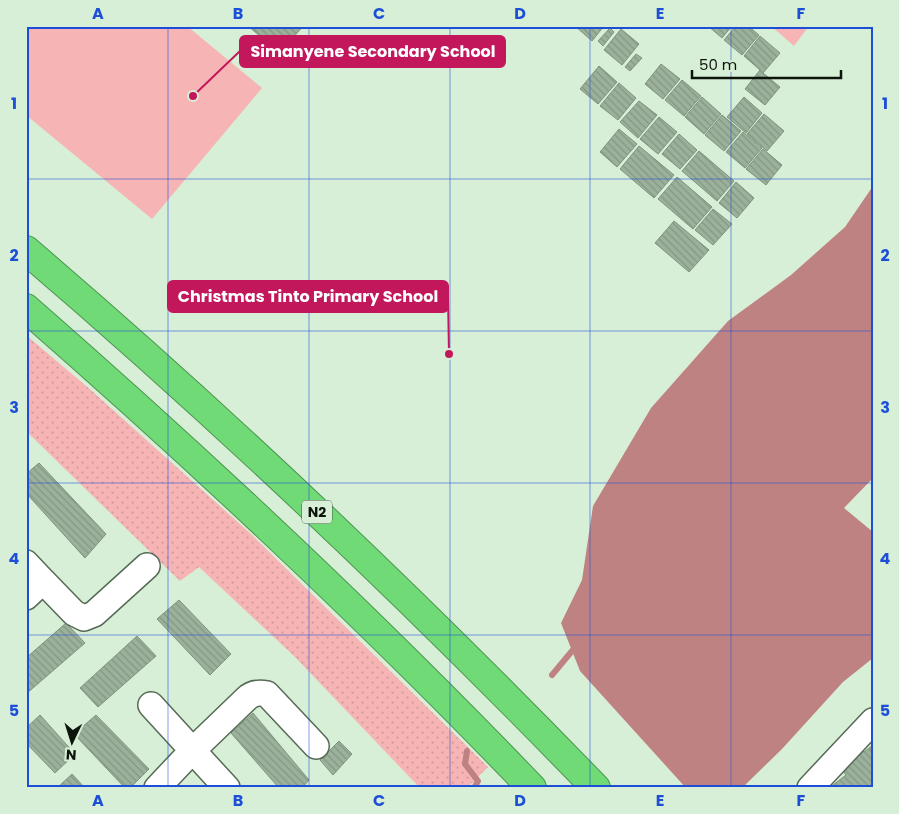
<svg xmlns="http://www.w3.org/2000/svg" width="899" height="814" viewBox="0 0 899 814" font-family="Poppins,sans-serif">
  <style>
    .grass { fill: url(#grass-dots) }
    .garden { fill: #f6b5b4 }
    .water { fill: #bf8282 }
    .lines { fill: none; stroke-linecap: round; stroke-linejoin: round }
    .stream { stroke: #bf8282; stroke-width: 6 }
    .building { fill: url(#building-back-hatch); stroke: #7e937d }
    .minor-casing { stroke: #566a56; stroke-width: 28 }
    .highway-casing { stroke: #4d9551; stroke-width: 30 }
    .minor { stroke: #fff; stroke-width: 25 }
    .highway { stroke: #70da76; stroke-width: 28 }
    .grid { fill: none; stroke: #1d4ed8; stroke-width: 1; stroke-opacity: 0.55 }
    .labels { text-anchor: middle; stroke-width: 4; stroke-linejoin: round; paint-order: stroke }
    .shield { fill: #d8efd7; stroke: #495649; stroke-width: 1 }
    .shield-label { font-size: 14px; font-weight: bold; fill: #0c140c }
    .leader { fill: none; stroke: #c2185b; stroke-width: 2 }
    .callout-dot { fill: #c2185b; stroke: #d8efd7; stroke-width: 2 }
    .callout { fill: #c2185b; stroke: #c2185b; stroke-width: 2 }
    .callout-label { font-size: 16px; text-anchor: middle; font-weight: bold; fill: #fff }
    .neatline { fill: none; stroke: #1d4ed8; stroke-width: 2 }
    .grid-label { font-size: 16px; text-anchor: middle; font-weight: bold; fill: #1d4ed8 }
  </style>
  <defs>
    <pattern id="grass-dots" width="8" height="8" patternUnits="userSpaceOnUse" patternTransform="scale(1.25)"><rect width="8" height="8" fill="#f6b5b4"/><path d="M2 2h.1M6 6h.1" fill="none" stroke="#d29b9a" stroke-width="1.8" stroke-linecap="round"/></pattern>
    <pattern id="building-back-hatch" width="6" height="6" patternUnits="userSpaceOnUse" patternTransform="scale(1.25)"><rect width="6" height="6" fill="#9bb19b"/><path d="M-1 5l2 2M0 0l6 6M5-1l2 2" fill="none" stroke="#849784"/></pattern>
  </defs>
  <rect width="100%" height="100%" fill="#d8efd7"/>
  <path class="grass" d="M26 335 92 391 251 534 488 767 467 788H420L295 657 199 567 180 581 26 431Z"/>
  <path class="garden" d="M26 26H187L262 88 152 219 26 115Z
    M771 26H809L794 46Z"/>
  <path class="water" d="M873 186V478L844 508 873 532V658L843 682 782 749 742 788H686L580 671 561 623 582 580 593 506 651 408 728 321 791 275 845 227Z"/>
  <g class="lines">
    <path class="stream" d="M552 675 577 645
      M467 751 465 764 478 781 474 788"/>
  </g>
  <path class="building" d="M248 26H303L280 53Z
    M575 26H604L592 41Z
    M708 26H732L722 38Z
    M736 26H748L759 35 742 55 724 40Z
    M610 28 614 32 603 46 598 41Z
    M621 29 639 44 622 65 604 50Z
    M760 36 780 53 763 73 780 87 765 105 745 89 760 70 744 56Z
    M636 54 642 58 630 71 625 67Z
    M661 64 680 79 663 99 645 84Z
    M599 66 617 82 598 104 580 89Z
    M682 80 701 96 684 116 665 100Z
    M619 83 636 98 618 120 600 106Z
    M702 97 721 114 704 134 685 117Z
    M744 97 762 113 746 133 727 117Z
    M639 101 657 115 638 138 620 122Z
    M764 114 784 131 767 151 747 134Z
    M722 115 741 131 724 151 705 135Z
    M659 117 677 132 658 154 640 139Z
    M619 129 637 144 617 167 600 152Z
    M743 132 762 148 745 168 726 152Z
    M679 134 697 150 680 169 662 154Z
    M639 146 674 175 654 198 620 169Z
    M763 149 782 165 766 185 746 169Z
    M699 151 734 181 717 201 682 171Z
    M677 177 712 207 693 229 658 199Z
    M736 182 754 198 737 218 719 203Z
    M713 209 732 224 713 245 695 230Z
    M674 221 709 250 689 272 655 243Z
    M39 463 106 534 85 558 26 493V474Z
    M179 600 231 654 210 675 157 619Z
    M66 623 85 643 26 694V658Z
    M137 636 156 656 98 707 80 688Z
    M253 713 309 780 302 788H279L231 733Z
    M40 715 75 754 55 773 26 743V728Z
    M96 715 149 769 130 788H125L74 734Z
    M339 741 352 754 333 775 320 760Z
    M873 745V788H829L846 775 841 769 858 756 857 754 862 750 864 752Z
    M72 774 85 788H57Z"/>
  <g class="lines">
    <g class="minor-casing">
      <path id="minor" d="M26 563 43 581 26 597
        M43 581 74 613 84 618 94 614 147 566
        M151 705 227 788
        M157 788 192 751 246 699C252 693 258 692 267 694L316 746
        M810 788 873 721"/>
    </g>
    <g class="highway-casing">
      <path id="highway" d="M26 250C225 420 414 600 596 788
        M26 308C201 461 371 620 532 788"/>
    </g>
    <use href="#minor" class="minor"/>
    <use href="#highway" class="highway"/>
  </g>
  <path class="grid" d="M168 26V788M309 26V788M450 26V788M590 26V788M731 26V788M26 179H873M26 331H873M26 483H873M26 635H873"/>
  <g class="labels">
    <rect class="shield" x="302" y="500.5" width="30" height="23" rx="4"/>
    <g class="shield-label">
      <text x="317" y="517">N2</text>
    </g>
  </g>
  <path class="leader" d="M193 96L240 51M449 354L448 297"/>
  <g class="callout-dot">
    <circle cx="193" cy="96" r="5"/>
    <circle cx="449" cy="354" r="5"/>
  </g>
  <g class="callout">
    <rect x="240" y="36" width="265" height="31" rx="5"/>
    <rect x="168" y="281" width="280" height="31" rx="5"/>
  </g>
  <g class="callout-label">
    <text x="373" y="57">Simanyene Secondary School</text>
    <text x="308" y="302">Christmas Tinto Primary School</text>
  </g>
  <rect width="899" height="814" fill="none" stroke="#d8efd7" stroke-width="55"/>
  <g transform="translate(72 742) rotate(184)" stroke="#d8efd7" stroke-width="4" paint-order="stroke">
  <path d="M0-4L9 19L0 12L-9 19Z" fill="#0c140c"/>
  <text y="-8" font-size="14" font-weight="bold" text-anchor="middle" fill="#0c140c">N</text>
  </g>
  <path d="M692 70v8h149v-8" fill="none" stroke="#0c140c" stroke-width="2.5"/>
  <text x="699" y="70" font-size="15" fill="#0c140c" stroke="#d8efd7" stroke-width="4" paint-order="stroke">50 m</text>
  <rect x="28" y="28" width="844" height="758" class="neatline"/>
  <g class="grid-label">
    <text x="98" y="19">A</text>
    <text x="238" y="19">B</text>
    <text x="379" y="19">C</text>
    <text x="520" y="19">D</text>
    <text x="660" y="19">E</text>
    <text x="801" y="19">F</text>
    <text x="14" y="109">1</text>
    <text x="885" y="109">1</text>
    <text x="14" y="261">2</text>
    <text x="885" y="261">2</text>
    <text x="14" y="413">3</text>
    <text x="885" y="413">3</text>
    <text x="14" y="564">4</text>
    <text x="885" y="564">4</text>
    <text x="14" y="716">5</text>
    <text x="885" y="716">5</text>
    <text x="98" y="806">A</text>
    <text x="238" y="806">B</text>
    <text x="379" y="806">C</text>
    <text x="520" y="806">D</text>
    <text x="660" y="806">E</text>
    <text x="801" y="806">F</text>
  </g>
</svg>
